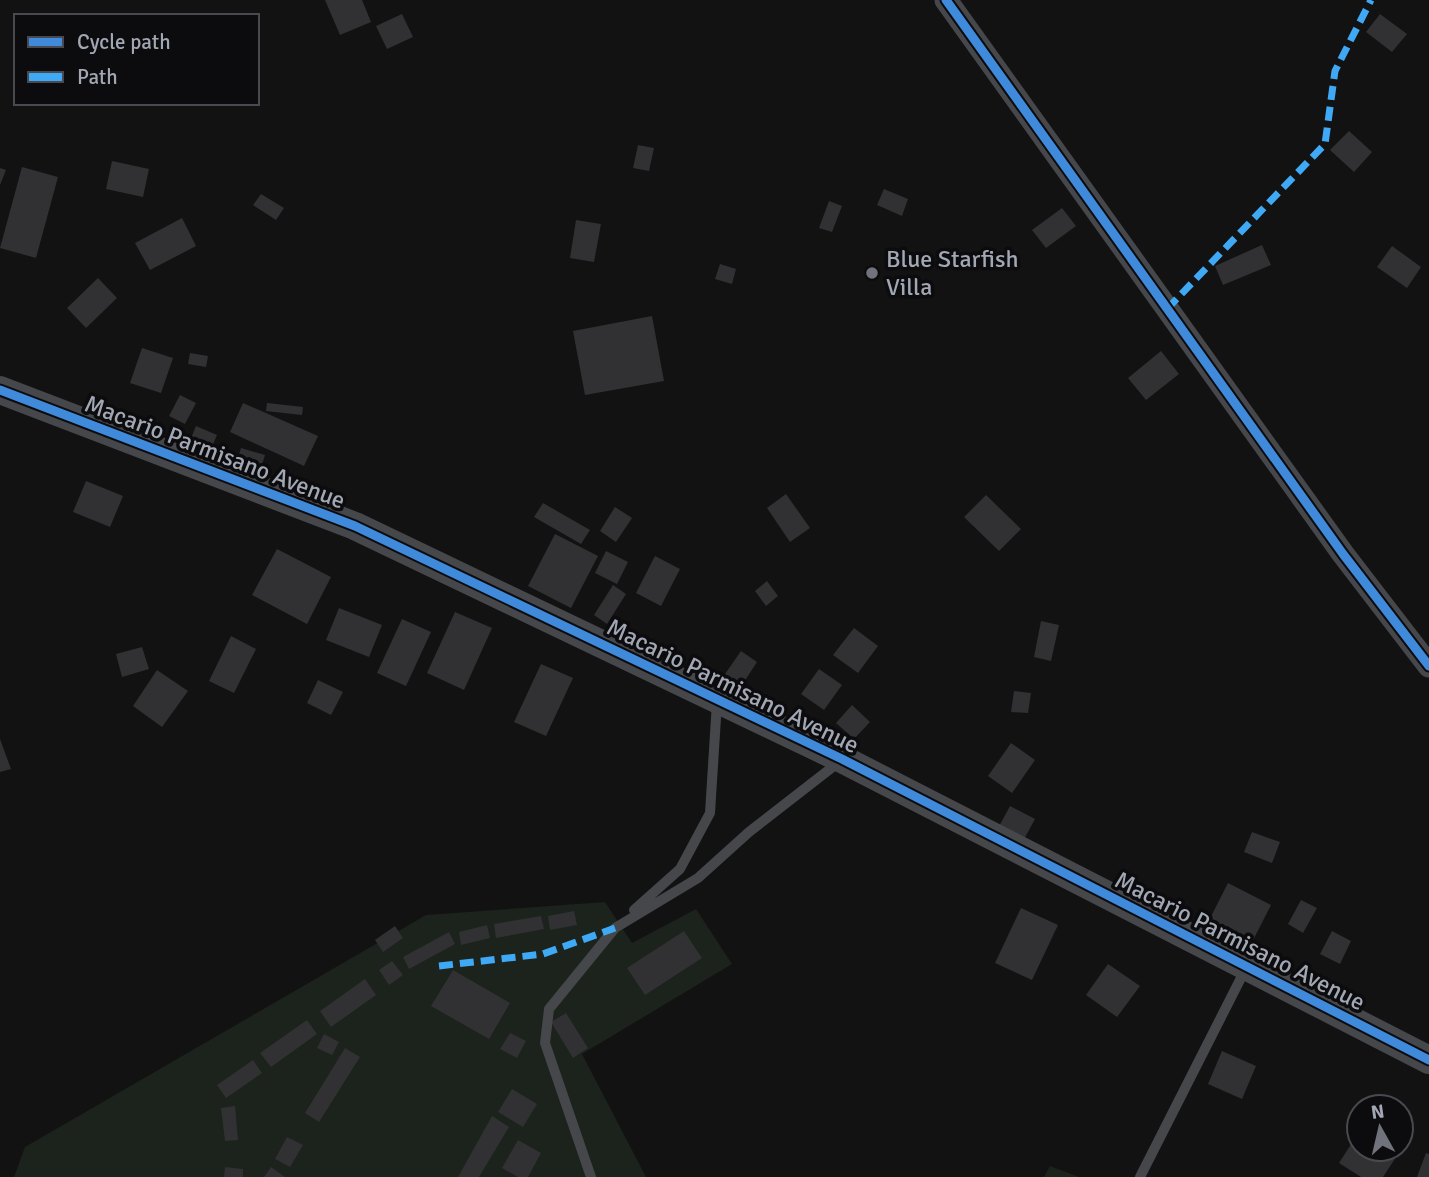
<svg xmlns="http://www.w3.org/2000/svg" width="1429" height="1177" viewBox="0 0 1429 1177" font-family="Signika,sans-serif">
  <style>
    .green { fill: #1c221c }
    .building { fill: #313133 }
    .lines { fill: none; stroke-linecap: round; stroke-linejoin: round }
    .service { stroke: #46474b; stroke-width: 10 }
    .minor { stroke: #46474b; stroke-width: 23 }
    .tertiary { stroke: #46474b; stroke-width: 28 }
    .quiet { stroke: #3fa9f5; stroke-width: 7; stroke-dasharray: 14 7; stroke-linecap: butt }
    .cycleway-casing { stroke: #0c0c0e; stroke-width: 13 }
    .cycleway { stroke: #408adc; stroke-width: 9 }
    .poi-dot { fill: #70737b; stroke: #0c0c0e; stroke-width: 2.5 }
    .labels { text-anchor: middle; stroke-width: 7; stroke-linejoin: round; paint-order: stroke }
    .poi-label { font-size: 24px; fill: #a2a7b4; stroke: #0c0c0e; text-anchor: start }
    .street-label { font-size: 24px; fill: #a2a7b4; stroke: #0c0c0e }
  </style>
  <rect width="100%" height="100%" fill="#121212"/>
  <path class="green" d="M605 902 632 943 696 909 732 964 582 1054 646 1177H14L25 1147 426 915Z
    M1050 1166 1079 1177H1044Z"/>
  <path class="building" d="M325 0H362L371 22 340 35Z
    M402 14 413 37 387 49 376 26Z
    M1380 14 1407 34 1392 52 1366 32Z
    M1349 131 1372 152 1354 172 1330 150Z
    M638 145 654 148 649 171 633 168Z
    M112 161 149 169 143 197 106 189Z
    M22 167 58 177 36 258 0 248Z
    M0 168 6 170 0 185Z
    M884 189 908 199 902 216 877 205Z
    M261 194 284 208 276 220 253 205Z
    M829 201 842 206 832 232 819 228Z
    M1062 208 1076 226 1046 248 1032 230Z
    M182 218 196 246 150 270 135 243Z
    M576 220 601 224 594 262 570 258Z
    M1262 245 1271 265 1223 285 1215 266Z
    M1392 246 1421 267 1407 288 1377 267Z
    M720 264 736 269 732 284 715 279Z
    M98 278 117 298 86 328 67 308Z
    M652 316 664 381 585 395 573 331Z
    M142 348 173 358 161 393 130 383Z
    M1161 351 1179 374 1146 400 1128 378Z
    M190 353 208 356 206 367 188 364Z
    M180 395 196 403 185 424 169 416Z
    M243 403 318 436 304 466 230 432Z
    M267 403 303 407 302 415 266 411Z
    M196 426 217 435 208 456 187 448Z
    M241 448 265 455 261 468 237 461Z
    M86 481 123 496 110 527 73 512Z
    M786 494 810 528 790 542 767 508Z
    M986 495 1021 529 999 551 964 517Z
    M543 503 590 530 581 544 534 517Z
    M615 507 632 518 616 542 600 531Z
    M555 534 598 556 571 608 528 586Z
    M277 549 331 577 307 624 252 595Z
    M606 551 628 562 617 584 595 573Z
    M655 556 680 569 661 606 636 593Z
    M767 581 778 596 766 606 755 591Z
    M613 585 626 594 607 624 594 615Z
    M339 608 382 625 369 657 326 640Z
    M455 612 492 628 464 690 427 673Z
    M402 619 431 632 406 686 377 673Z
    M1041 621 1059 625 1051 661 1034 657Z
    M854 628 878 646 858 673 833 655Z
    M231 636 256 649 234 693 209 681Z
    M142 647 149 669 122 677 116 654Z
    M741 651 757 662 742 685 725 674Z
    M541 664 573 678 546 736 514 722Z
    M819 669 842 685 824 710 801 694Z
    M157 670 188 691 162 727 133 706Z
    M318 680 343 692 331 715 307 703Z
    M1014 691 1031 693 1028 713 1011 712Z
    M852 705 870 722 854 739 836 723Z
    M0 739 11 769 0 772Z
    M1011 743 1035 760 1012 793 988 776Z
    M1010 806 1035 819 1022 843 997 830Z
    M1252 832 1280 842 1272 863 1244 852Z
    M1228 883 1271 905 1246 954 1203 932Z
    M1301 900 1317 908 1303 933 1288 924Z
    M1021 908 1058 925 1032 980 995 963Z
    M574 911 577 925 550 930 548 916Z
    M541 916 544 929 496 938 494 924Z
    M487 925 490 938 461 945 459 932Z
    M395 926 403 938 383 952 375 940Z
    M684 931 702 958 645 995 627 968Z
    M1332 931 1351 941 1340 964 1320 954Z
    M449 932 455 944 409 969 403 957Z
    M392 961 403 975 389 985 379 970Z
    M1108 964 1140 986 1117 1017 1086 995Z
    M453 970 510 1003 489 1039 431 1006Z
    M365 979 376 995 331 1027 320 1011Z
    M566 1013 588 1048 573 1058 551 1022Z
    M307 1020 317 1034 271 1067 260 1053Z
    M510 1033 526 1041 517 1058 500 1049Z
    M324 1034 339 1042 332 1055 317 1048Z
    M345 1048 360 1057 319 1122 305 1113Z
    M1222 1051 1256 1066 1242 1099 1208 1084Z
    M253 1060 262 1073 226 1098 217 1085Z
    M512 1089 537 1104 523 1127 498 1112Z
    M235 1106 238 1140 225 1141 221 1108Z
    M492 1116 509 1127 479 1177H458Z
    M1359 1132V1149H1401V1135L1408 1139 1383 1177H1361L1339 1163Z
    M287 1137 303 1145 290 1167 275 1159Z
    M518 1140 541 1153 528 1177H518L502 1168Z
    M1426 1153 1429 1154V1177H1417Z
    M225 1167 243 1169V1177H224Z
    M271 1167 285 1177H264Z"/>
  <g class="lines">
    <path class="service" d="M634 910 680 869 710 813 717 702
      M591 1177 545 1043 549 1009 615 928 698 878 749 832 839 762
      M1140 1177 1246 968"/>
    <path class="minor" d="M946 0 1343 554 1429 666"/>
    <path class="tertiary" d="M0 390 355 526 842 759 1429 1060"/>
    <path class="quiet" d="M1167 309 1325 144 1335 71 1371 0
      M439 966 543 954 615 928"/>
    <g class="cycleway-casing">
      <path id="cycleway" d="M946 0 1343 554 1429 666
        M0 390 355 526 842 759 1429 1060"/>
    </g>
    <use href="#cycleway" class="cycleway"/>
  </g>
  <circle class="poi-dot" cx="872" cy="273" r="7"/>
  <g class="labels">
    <g class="poi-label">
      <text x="886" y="267">Blue Starfish<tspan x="886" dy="28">Villa</tspan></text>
    </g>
    <g class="street-label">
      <text transform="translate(215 452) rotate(21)" y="8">Macario Parmisano Avenue</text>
      <text transform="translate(733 686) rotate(26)" y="8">Macario Parmisano Avenue</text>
      <text transform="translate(1240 941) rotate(27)" y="8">Macario Parmisano Avenue</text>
    </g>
  </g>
  <rect x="14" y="14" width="245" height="91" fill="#0c0c0e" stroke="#484a50" stroke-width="2"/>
  <rect x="28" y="37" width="35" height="10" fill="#408adc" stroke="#484a50" stroke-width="2"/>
  <text x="77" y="49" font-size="21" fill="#a2a7b4">Cycle path</text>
  <rect x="28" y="72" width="35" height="10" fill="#3fa9f5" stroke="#484a50" stroke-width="2"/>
  <text x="77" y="84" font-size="21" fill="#a2a7b4">Path</text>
  <g transform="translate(1380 1128) rotate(352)"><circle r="33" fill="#0c0c0e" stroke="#484a50" stroke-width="2"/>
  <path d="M0-5L12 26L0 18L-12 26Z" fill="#70737b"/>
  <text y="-10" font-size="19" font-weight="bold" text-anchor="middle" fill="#a2a7b4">N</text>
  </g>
</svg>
